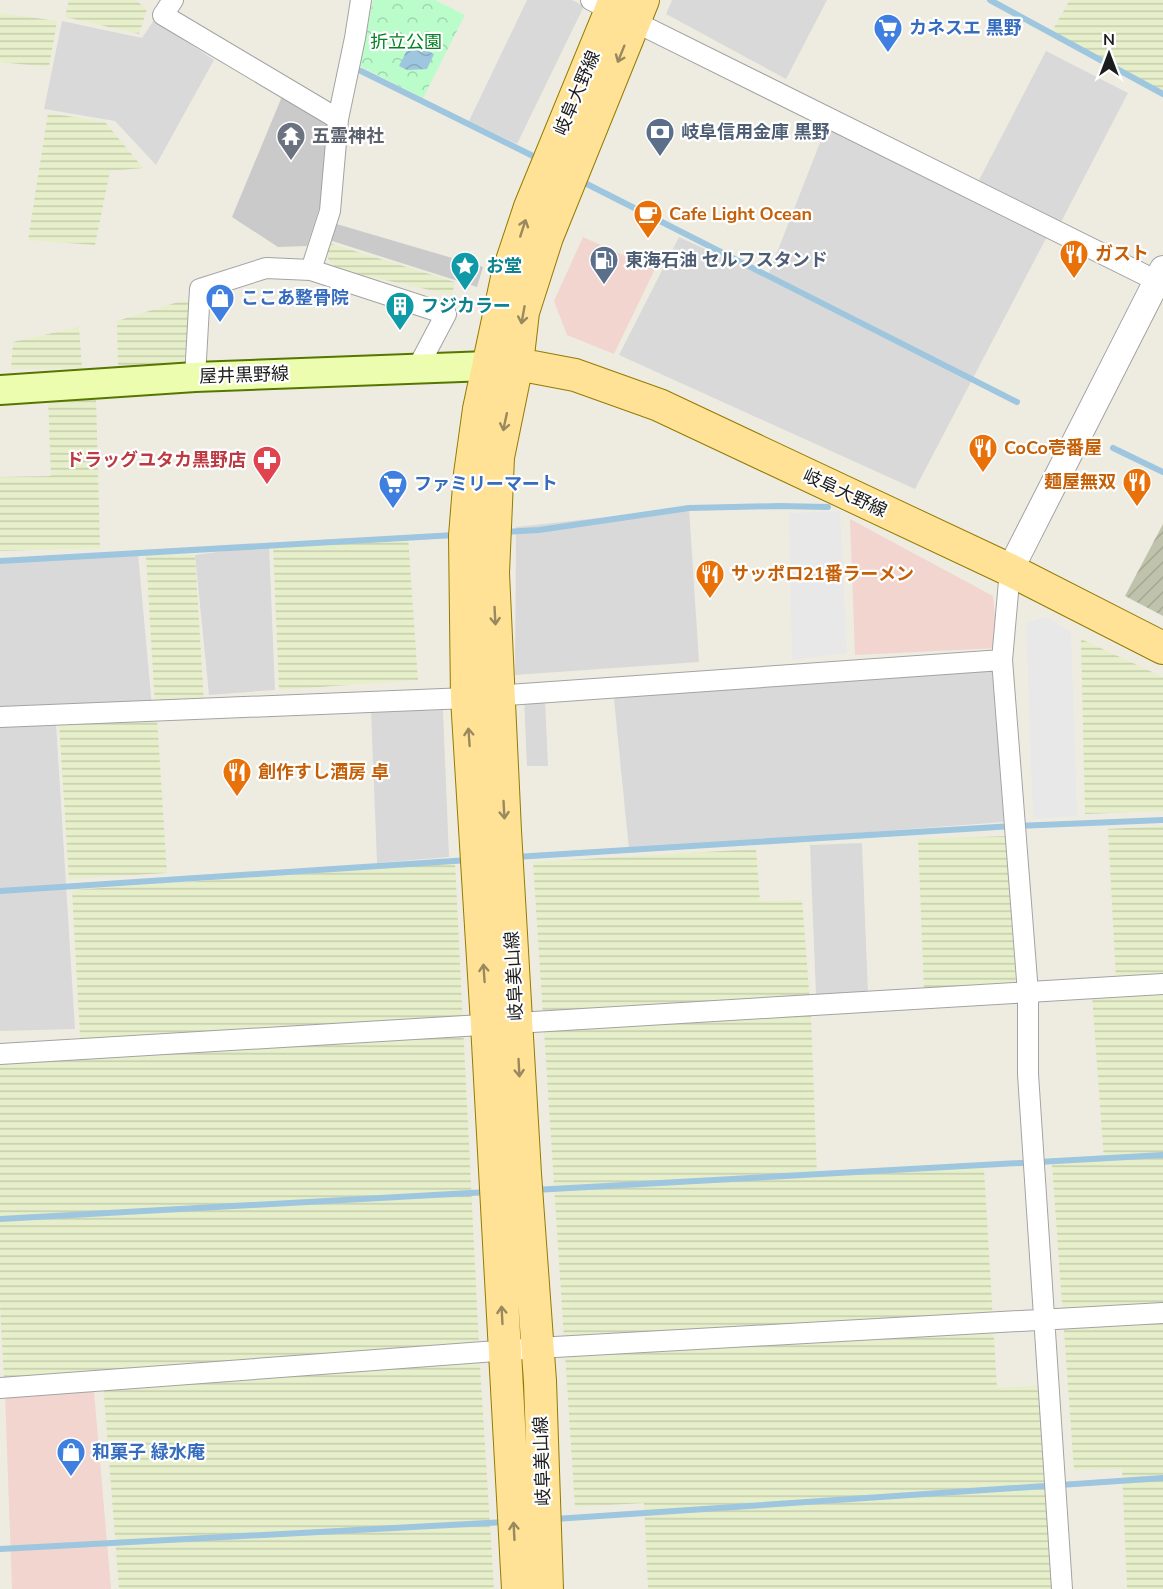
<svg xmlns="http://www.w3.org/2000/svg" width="1163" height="1589" viewBox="0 0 1163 1589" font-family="'Nunito Sans','Noto Sans JP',sans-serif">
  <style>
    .residential { fill: #dad9d9 }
    .commercial { fill: #f1d5ce }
    .religious { fill: #cacaca }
    .construction { fill: url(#construction-furrows) }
    .farmland { fill: url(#farmland-rules) }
    .park { fill: url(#park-crowns) }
    .parking { fill: #e8e8e8 }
    .water { fill: url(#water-waves) }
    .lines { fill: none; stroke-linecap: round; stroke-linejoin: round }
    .stream { stroke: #9ec6df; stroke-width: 6 }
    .minor-casing { stroke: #a3a3a3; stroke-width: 22 }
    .tertiary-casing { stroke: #a3a3a3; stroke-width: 28 }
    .secondary-casing { stroke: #567600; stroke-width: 32 }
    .primary-casing { stroke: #947b00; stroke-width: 34 }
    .minor { stroke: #fff; stroke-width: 20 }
    .tertiary { stroke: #fff; stroke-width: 26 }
    .secondary { stroke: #edfdb0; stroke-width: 28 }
    .primary { stroke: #ffe295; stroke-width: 32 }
    .oneway { stroke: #99895f }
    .labels { text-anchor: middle; stroke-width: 4.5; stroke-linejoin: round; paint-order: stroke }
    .shop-label { font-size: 18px; font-weight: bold; fill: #366cbe; stroke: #fff; text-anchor: start }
    .park-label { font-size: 18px; fill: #058023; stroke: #fff }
    .street-label { font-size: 18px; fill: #1c1c1c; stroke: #fff }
    .service-label { font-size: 18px; font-weight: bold; fill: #4e5e75; stroke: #fff; text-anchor: start }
    .worship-label { font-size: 18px; font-weight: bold; fill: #5b616d; stroke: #fff; text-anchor: start }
    .food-label { font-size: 18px; font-weight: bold; fill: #c56008; stroke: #fff; text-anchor: start }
    .culture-label { font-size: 18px; font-weight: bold; fill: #0d838f; stroke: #fff; text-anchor: start }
    .health-label { font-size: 18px; font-weight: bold; fill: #be3a42; stroke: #fff; text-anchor: end }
  </style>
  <defs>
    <pattern id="construction-furrows" width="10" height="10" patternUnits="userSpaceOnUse" patternTransform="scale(1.5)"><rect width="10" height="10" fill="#bfc3ac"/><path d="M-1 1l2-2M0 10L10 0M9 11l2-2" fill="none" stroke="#a4a793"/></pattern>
    <pattern id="farmland-rules" width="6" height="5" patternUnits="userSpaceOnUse" patternTransform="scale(1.5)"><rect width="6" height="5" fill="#e6efca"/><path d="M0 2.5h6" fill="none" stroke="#c5ccad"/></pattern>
    <pattern id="park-crowns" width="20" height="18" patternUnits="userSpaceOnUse" patternTransform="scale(1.5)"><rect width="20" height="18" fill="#bafcca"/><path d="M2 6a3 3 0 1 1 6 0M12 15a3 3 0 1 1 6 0" fill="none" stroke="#9fd7ad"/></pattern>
    <pattern id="water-waves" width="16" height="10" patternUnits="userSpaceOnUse" patternTransform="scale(1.5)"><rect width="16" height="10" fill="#9ec6df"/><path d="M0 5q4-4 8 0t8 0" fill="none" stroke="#88aabf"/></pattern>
  </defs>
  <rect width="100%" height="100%" fill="#eeece1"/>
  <path class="residential" d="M527 0H572L584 6 517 144 469 121Z
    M672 0H827L786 79 666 14Z
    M154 20 214 60 156 165 115 121 44 109 62 21 142 38Z
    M1046 51 1128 93 1060 224 978 182Z
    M830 117 1052 227 915 489 619 355 679 237 767 278Z
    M689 508 699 662 515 675 516 527Z
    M269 545 275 690 209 695 195 555Z
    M138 553 152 707 0 713V560Z
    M992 668 1004 822 629 850 612 680Z
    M545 698 548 766H527L524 699Z
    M443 710 449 857 377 863 371 712Z
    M56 723 75 1029 0 1031V726Z
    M862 843 868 994 816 996 810 845Z"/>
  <path class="commercial" d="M583 237 655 269 614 354 567 335 554 301Z
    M850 519 993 596 998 648 855 655Z
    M94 1391 111 1589H12L5 1394Z"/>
  <path class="religious" d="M283 94 333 122 321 203 307 246 278 247 232 217Z
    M333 223 483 267 477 287 329 240Z"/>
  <path class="construction" d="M1163 524V616L1125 596Z"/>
  <path class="farmland" d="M69 0H135L147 9 139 34 65 17Z
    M1070 0H1163V91L1049 36Z
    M0 13 57 21 49 67 0 62Z
    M48 113 105 122 143 168 110 171 95 245 28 240Z
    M329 243 455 282 452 295 336 269 327 257Z
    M191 301 184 364 118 365 117 321 178 302Z
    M79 327 82 368 11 369 13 342Z
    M96 397 100 548 0 551V477L51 476 48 398Z
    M408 537 418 680 279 690 273 545Z
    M146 555H195L204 703 155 706Z
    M1081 639 1163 677V811L1085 814Z
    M157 718 167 873 69 879 59 722Z
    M1163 826V976L1116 980 1108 829Z
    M1009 836 1016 987 924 991 918 839Z
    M756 849 760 901 802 900 811 1015 817 1176 984 1168 997 1388 1041 1385 1053 1589H648L644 1503 575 1507 533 862Z
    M455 863 480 1366 494 1589H119L102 1370 4 1378 0 1306V1063L81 1055 72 890Z
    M1163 993V1589H1127L1122 1469 1074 1470 1052 1164 1104 1161 1092 995Z"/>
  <path class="park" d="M373 0H435L465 15 423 98 360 66Z"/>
  <path class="parking" d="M840 511 847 653 792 660 789 513Z
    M1046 617 1071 632 1077 816 1033 819 1026 623Z"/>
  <path class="water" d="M411 42 434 54 427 69 407 70 399 66Z"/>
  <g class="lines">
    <path class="stream" d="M990 0 1163 94
      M361 71 541 160
      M579 180 1017 402
      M1113 448 1163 472
      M504 532 539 530 689 508 780 506 828 507
      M0 561 455 535
      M515 857 1013 826 1163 820
      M0 891 469 860
      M534 1190 1163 1155
      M0 1219 488 1192
      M555 1519 1163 1478
      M0 1549 506 1522"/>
    <g class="minor-casing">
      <path id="minor" d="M173 0 163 15 338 119
        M591 0 1163 284
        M311 270 446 314 418 367
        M195 377 200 289 266 268 311 270 330 211 338 119 355 38 361 0
        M1010 570 1002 660 1028 993V1074L1062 1589
        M0 717 467 698 1002 660
        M0 1054 1163 984
        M0 1388 537 1348 1163 1313"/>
    </g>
    <g class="tertiary-casing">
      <path id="tertiary" d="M1010 570 1163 269"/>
    </g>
    <g class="secondary-casing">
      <path id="secondary" d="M0 390 195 377 488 366"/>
    </g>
    <g class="primary-casing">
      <path id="primary" d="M498 366 517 364 575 375 659 405 1010 570 1163 648
        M518 1589 487 1024 467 698 465 536 470 474 479 409 508 273 530 207 615 0
        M547 1589 540 1381 525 1174 505 831 493 573 498 457 517 364 523 312 547 237 643 0"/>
    </g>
    <use href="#minor" class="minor"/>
    <use href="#tertiary" class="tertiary"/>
    <use href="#secondary" class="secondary"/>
    <use href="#primary" class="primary"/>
  </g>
  <defs><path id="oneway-shaft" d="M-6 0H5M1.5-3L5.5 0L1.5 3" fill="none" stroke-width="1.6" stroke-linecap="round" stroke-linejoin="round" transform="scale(1.5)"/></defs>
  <g class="oneway">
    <use href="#oneway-shaft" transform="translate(621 54) rotate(112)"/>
    <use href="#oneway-shaft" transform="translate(523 228) rotate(-72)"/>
    <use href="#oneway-shaft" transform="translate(523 315) rotate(100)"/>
    <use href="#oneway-shaft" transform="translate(505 422) rotate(102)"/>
    <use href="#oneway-shaft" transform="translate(495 616) rotate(87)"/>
    <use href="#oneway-shaft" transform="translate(469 737) rotate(-94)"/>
    <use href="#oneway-shaft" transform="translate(504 810) rotate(87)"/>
    <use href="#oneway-shaft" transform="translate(484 973) rotate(-94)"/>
    <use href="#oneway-shaft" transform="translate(519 1068) rotate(87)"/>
    <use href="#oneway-shaft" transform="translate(502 1315) rotate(-93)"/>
    <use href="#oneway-shaft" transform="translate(514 1531) rotate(-93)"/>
  </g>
  <defs>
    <g id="supermarket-pin" transform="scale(1.5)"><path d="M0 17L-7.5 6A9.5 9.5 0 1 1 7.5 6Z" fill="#3f7fe0" stroke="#fff"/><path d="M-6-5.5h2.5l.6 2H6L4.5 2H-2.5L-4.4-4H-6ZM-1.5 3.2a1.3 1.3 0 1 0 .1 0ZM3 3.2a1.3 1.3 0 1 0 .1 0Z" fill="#fff"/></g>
    <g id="bank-pin" transform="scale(1.5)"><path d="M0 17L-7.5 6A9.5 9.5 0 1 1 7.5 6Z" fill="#5c6f8a" stroke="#fff"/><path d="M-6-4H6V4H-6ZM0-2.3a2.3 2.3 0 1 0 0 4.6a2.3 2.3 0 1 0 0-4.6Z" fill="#fff"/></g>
    <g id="temple-pin" transform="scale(1.5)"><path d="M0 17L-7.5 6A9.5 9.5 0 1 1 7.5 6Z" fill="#6b7280" stroke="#fff"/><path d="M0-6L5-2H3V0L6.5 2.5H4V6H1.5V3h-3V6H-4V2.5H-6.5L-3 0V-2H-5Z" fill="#fff"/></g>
    <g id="cafe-pin" transform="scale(1.5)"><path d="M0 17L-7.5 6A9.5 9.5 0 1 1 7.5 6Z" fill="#e8710a" stroke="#fff"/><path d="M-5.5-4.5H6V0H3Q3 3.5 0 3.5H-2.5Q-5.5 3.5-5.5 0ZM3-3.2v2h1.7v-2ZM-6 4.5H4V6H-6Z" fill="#fff"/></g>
    <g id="restaurant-pin" transform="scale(1.5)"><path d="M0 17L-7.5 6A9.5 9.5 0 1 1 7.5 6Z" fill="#e8710a" stroke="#fff"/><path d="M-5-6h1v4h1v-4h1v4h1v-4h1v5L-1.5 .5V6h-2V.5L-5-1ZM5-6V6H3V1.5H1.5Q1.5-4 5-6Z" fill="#fff"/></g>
    <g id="fuel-pin" transform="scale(1.5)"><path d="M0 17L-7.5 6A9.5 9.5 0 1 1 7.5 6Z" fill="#5c6f8a" stroke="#fff"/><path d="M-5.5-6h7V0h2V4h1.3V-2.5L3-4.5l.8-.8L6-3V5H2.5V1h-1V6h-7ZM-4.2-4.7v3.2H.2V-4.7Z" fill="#fff"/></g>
    <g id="sight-pin" transform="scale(1.5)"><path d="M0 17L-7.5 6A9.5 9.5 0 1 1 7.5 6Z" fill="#0f9aa8" stroke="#fff"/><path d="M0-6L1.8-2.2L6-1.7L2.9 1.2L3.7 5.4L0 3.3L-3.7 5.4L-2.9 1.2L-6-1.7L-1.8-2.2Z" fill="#fff"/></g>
    <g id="shop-pin" transform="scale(1.5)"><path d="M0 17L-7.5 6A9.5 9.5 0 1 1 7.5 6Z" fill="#3f7fe0" stroke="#fff"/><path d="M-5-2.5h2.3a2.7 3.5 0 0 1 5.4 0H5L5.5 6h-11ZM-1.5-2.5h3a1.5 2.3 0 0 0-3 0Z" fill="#fff"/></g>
    <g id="building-pin" transform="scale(1.5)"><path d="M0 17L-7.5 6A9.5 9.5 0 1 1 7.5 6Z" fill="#0f9aa8" stroke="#fff"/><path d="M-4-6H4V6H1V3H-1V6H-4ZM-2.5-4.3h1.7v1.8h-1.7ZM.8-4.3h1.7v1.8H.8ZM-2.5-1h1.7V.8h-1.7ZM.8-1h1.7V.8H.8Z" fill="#fff"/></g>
    <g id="pharmacy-pin" transform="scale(1.5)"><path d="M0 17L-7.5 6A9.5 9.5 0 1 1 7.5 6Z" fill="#e0444e" stroke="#fff"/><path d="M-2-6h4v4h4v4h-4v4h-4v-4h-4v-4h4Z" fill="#fff"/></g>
  </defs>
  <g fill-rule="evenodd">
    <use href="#supermarket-pin" x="888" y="28"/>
    <use href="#bank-pin" x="660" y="132"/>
    <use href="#temple-pin" x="291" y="136"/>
    <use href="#cafe-pin" x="648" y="214"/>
    <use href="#restaurant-pin" x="1074" y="254"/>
    <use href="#fuel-pin" x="604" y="260"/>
    <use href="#sight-pin" x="465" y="266"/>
    <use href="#shop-pin" x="220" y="298"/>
    <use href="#building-pin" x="400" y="306"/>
    <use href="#restaurant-pin" x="983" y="448"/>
    <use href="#pharmacy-pin" x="267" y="460"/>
    <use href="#restaurant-pin" x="1137" y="482"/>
    <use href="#supermarket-pin" x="393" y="484"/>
    <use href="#restaurant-pin" x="710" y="574"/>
    <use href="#restaurant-pin" x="237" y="772"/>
    <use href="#shop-pin" x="71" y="1452"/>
  </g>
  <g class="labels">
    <g class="shop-label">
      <text x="909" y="34">カネスエ 黒野</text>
      <text x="241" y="304">ここあ整骨院</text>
      <text x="414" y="490">ファミリーマート</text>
      <text x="92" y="1458">和菓子 緑水庵</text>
    </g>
    <g class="park-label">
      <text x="406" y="48">折立公園</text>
    </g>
    <g class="street-label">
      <text transform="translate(577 93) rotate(-67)" y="6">岐阜大野線</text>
      <text transform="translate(244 375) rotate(-2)" y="6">屋井黒野線</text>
      <text transform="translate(845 493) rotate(25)" y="6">岐阜大野線</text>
      <text transform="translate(514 976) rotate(-93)" y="6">岐阜美山線</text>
      <text transform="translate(542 1461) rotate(-92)" y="6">岐阜美山線</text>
    </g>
    <g class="service-label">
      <text x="681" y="138">岐阜信用金庫 黒野</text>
      <text x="625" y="266">東海石油 セルフスタンド</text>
    </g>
    <g class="worship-label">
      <text x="312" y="142">五霊神社</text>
    </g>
    <g class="food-label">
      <text x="669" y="220">Cafe Light Ocean</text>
      <text x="1095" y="260">ガスト</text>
      <text x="1004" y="454">CoCo壱番屋</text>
      <text x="1116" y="488" text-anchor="end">麺屋無双</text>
      <text x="731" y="580">サッポロ21番ラーメン</text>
      <text x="258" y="778">創作すし酒房 卓</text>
    </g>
    <g class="culture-label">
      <text x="486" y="272">お堂</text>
      <text x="421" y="312">フジカラー</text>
    </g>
    <g class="health-label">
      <text x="246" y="466">ドラッグユタカ黒野店</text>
    </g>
  </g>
  <g transform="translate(1109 54)" stroke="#ffffff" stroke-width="4.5" paint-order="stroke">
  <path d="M0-4.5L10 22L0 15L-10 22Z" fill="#1c1c1c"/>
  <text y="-9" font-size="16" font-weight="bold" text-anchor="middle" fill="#1c1c1c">N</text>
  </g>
</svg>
